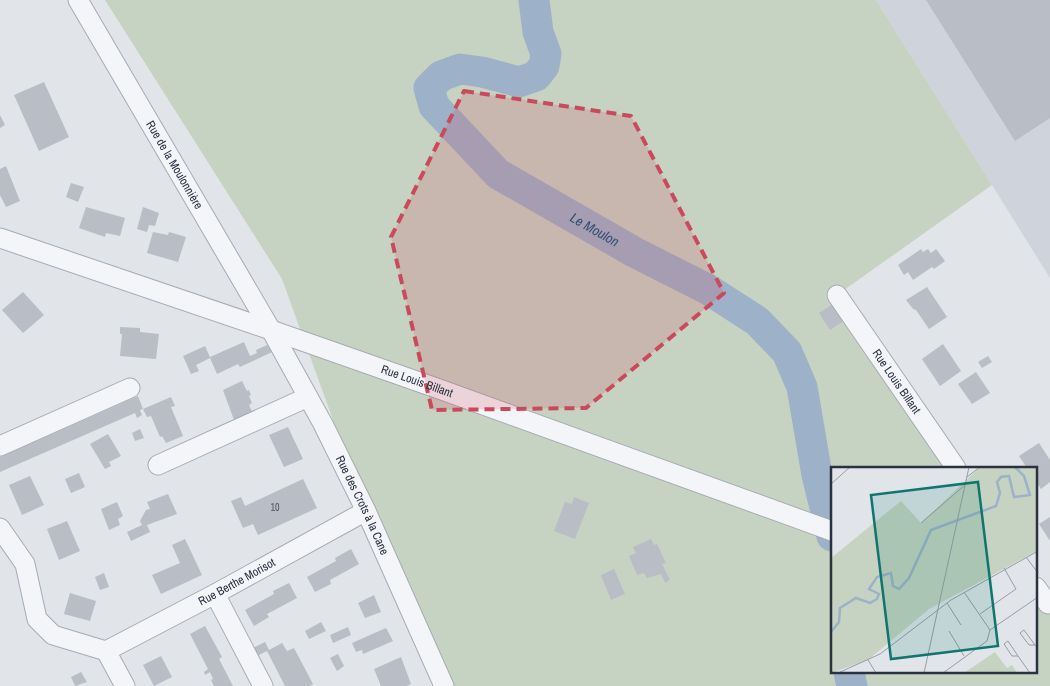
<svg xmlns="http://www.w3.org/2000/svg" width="1050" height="686" viewBox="0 0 1050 686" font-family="'Archivo Narrow',sans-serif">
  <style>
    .built { fill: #cfd3db }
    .green { fill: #c7d3c2 }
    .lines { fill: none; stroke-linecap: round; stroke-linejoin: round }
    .river { stroke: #9db2c9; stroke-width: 31 }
    .building { fill: #b8bdc6 }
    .minor-casing { stroke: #a6abb3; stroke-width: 21 }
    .minor { stroke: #f4f5f8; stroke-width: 19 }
    .marked { fill: #cb495d; fill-opacity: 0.2; stroke: #cb495d; stroke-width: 4; stroke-dasharray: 10 6; stroke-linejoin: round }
    .labels { text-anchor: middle; stroke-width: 5; stroke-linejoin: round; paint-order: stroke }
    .number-label { font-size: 10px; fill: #4e5562 }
    .street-label { font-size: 12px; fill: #2a3241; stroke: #f0f3f7 }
    .water-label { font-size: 14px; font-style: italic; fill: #345174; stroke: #f0f3f7 }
    .inset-river { fill: none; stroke: #9db2c9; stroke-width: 2.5 }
    .inset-road { fill: none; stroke: #989da6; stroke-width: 1 }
    .view { fill: #0f766e; fill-opacity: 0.15; stroke: #0f766e; stroke-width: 2.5 }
    .inset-edge { fill: none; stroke: #2a3241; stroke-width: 2.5 }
  </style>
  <rect width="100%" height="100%" fill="#e1e4e9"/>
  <path class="built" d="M876 0H1050V278L992 185Z"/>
  <path class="green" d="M105 0H876L992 185 837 295 956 468H832V672H1036V587L1050 604V686H444L366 511 282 279Z"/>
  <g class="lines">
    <g class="river">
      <path id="s1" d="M534 0 538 32 546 54 544 66 536 76 519 82 482 72 460 69 441 76 429 88 434 106 498 174 634 252 709 290 757 321 787 352 802 387 817 475 832 536"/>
      <path d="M849 672 852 686"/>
    </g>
  </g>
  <path class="building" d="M926 0H1050V118L1015 141Z
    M44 82 69 137 39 151 14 95Z
    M0 115 5 125 0 128Z
    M6 166 20 201 6 207 0 195V169Z
    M71 183 84 187 78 202 66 197Z
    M86 207 125 218 120 236 106 233 105 237 79 228Z
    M143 207 159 213 155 226 149 225 147 232 137 229Z
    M153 232 168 235 169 232 186 237 178 262 147 253Z
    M921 249 923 252 928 249 931 253 936 249 945 261 934 269 932 267 913 280 908 272 904 275 898 265Z
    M927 287 947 317 929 329 916 310 913 309 906 300Z
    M23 292 44 315 23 333 2 310Z
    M836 302 847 319 830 330 819 313Z
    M120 327 140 328V332L159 334 156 359 120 356 122 334H120Z
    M244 342 250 356 257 353 256 350 267 345 272 352 240 367 238 364 217 374 210 358 196 365 199 371 191 374 183 356 205 346 210 357Z
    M943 344 961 371 940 386 922 359Z
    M988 356 992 362 982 368 978 362Z
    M976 372 990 393 972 404 958 384Z
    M242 381 247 391 249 390 251 395 249 396 252 403 249 405 252 412 234 420 223 390Z
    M138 396 143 409 140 410 142 415 137 418 135 413 0 472V457Z
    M171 397 175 406 171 407 183 436 166 443 162 436 160 437 151 416 147 417 143 409Z
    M288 427 303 459 284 467 269 435Z
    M140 429 144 438 135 441 132 433Z
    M108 434 121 456 109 462 111 466 105 469 90 444Z
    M1039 443 1050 460V482L1041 489 1036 482V468H1027L1019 456Z
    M79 473 85 487 71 493 65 479Z
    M30 476 44 505 22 515 9 485Z
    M303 479 317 508 258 535 253 524 243 528 231 501 241 497 245 506Z
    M168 494 177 514 147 525 150 532 131 541 127 532 142 525 140 521 146 510 150 509 147 502Z
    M574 497 589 503 575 539 554 531 565 502 572 504Z
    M117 502 123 516 118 519 120 525 109 530 101 509Z
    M1050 517V541L1039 524Z
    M67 521 80 551 59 560 47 529Z
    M185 539 202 575 161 594 152 575 180 563 172 545Z
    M651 539 654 545 657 544 666 563 662 564 670 580 665 583 661 574 647 578 644 573 637 575 629 556 636 553 633 547Z
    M351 549 359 564 330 580 331 584 315 592 307 577 336 561 335 558Z
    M614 569 625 594 611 600 601 575Z
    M104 573 109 587 100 590 95 577Z
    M289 583 297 598 267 614 269 617 254 626 245 610 274 594 273 591Z
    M70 593 96 601 90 621 64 614Z
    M374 595 381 612 365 618 358 603Z
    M321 622 326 631 309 639 305 631Z
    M205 626 222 657 219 659 233 686H214L211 680 213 679 210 672 205 675 204 672 208 669 190 634Z
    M348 627 351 635 333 643 330 635Z
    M386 628 393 641 363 654 362 650 356 652 352 643Z
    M265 642 269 650 282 643 287 651 294 648 313 684 310 686H285L267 651 257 656 253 648Z
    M338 654 344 666 337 671 330 658Z
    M161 656 172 677 154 686 143 665Z
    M401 657 411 684 407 686H381L374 669Z
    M81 672 87 682 75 686 71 677Z"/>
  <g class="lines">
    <g class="minor-casing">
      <g id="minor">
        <path id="s2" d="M78 0 271 330 323 424 366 511 444 686"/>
        <path id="s3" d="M0 238 271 330 442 390 832 531"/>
        <path id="s4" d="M837 295 956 468"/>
        <path d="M0 446 130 388"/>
        <path d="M158 465 308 397"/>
        <path d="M0 528 25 564 37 619 53 635 106 651 125 686"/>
        <path d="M1036 587 1048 604"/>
        <path d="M215 594 263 686"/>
        <path id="s5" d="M106 651 215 594 366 511"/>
      </g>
    </g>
    <use href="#minor" class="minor"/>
  </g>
  <path class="marked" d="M464 91 631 116 724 293 586 408 432 410 391 237Z"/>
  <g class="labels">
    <g class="number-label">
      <text x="275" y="511">10</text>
    </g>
    <g class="street-label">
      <text dy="4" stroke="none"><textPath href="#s2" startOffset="191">Rue de la Moulonnière</textPath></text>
      <text dy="4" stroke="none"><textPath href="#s3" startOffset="441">Rue Louis Billant</textPath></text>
      <text dy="4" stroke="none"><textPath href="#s4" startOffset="105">Rue Louis Billant</textPath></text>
      <text dy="4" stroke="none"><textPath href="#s2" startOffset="580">Rue des Crots à la Cane</textPath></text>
      <text dy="4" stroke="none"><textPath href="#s5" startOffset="148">Rue Berthe Morisot</textPath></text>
    </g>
    <g class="water-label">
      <text dy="5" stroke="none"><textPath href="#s1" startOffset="420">Le Moulon</textPath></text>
    </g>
  </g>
  <g transform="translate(831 467)">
    <rect width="206" height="206" fill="#e1e4e9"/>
    <path d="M149 0H206V84L98 142 37 193 0 206V91L70 34 90 56ZM164 185 176 201 181 198 186 206H133Z" fill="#c7d3c2"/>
    <path class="inset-river" d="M0 165 8 155 9 141 25 131 39 136 46 132 48 127 38 122 46 110 60 106 62 119 68 122 78 111 100 63 165 39 169 26 166 15 170 10 178 9 183 30 199 28 193 9 184 0"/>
    <path class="inset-road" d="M136 10 149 0M0 17 19 0M90 56 134 18M195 90 207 106M133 125 159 163M116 136 130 158M149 147 185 122 173 101M118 164 133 189M204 178H198L189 166 193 163 204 178 207 181M187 189H181L173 177 177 174 187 189 199 206M37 193 45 206M7 206 49 187 120 133 207 84M93 206 138 0M112 206 156 174 159 163 207 130"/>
    <path class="view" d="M147 15 167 179 60 192 40 28Z"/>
    <rect width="206" height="206" class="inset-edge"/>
  </g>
</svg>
